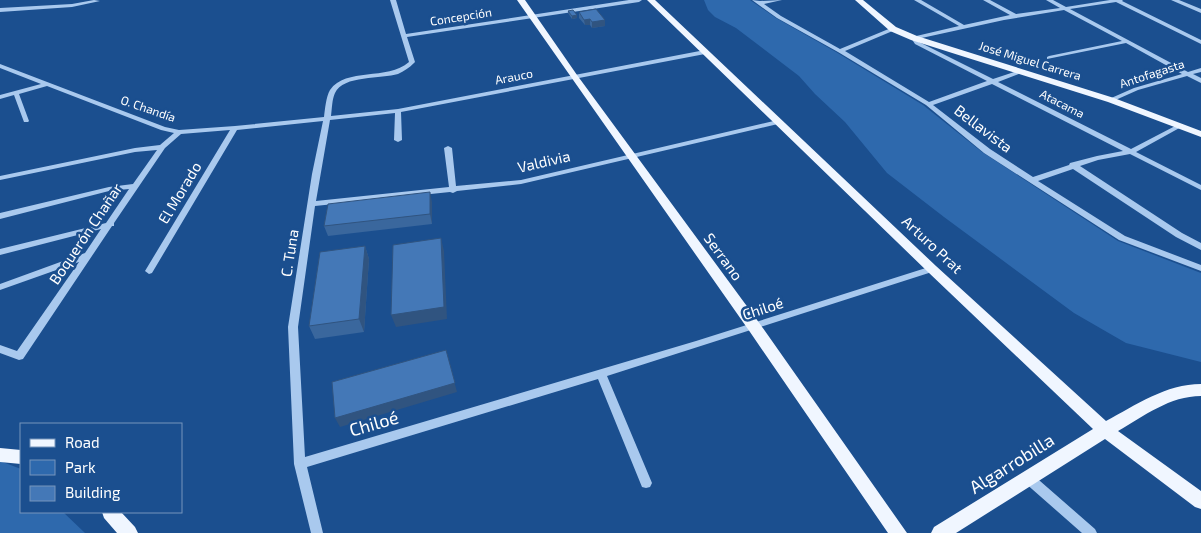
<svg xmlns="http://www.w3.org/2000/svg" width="1201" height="533" viewBox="0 0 1201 533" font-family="'Exo 2',sans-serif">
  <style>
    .green { fill: #2e69ad }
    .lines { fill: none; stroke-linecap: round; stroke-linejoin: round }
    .minor { fill: #a9c9ee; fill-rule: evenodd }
    .major { fill: #f0f6ff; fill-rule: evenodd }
    .wall { fill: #3a679d }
    .shaded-wall { fill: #305480 }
    .building { fill: #4478b7; stroke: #305480 }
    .labels { text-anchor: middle; stroke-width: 5; stroke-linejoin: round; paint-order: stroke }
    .far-street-label { font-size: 12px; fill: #fff; stroke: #1b4f8f }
    .street-label { font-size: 15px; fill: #fff; stroke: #1b4f8f }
    .near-street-label { font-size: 18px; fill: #fff; stroke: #1b4f8f }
  </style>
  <rect width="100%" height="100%" fill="#1b4f8f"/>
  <path class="green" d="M704 0H750L776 18 836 52 923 105 982 152 1118 241 1201 273V362L1126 343 1074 313 944 217 887 173 845 122 815 94 799 76 736 28 715 17 708 10Z
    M0 461 21 469V512H63L85 533H0Z"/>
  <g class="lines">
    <path class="minor" d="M94 0 100 1 72 7 0 12V8L72 4Z
      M390 0H396L406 34 629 0H642L639 2 407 37 415 62 414 63C409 68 404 71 398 74 382 79 343 75 335 93 332 99 332 109 331 116L398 109 705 50 708 52 705 54 401 112 402 140 398 142 394 140 395 113 330 120 316 201 449 187 444 148 448 146 452 148 456 186 521 180 778 120 781 122 778 124 521 184 457 191 453 193 450 192 315 206 298 327 305 457 696 341 929 267H935L936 269 935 271 607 376 652 483 650 487 646 488 642 487 598 379 307 467 323 533H311L294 464 288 327 312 174 323 121 237 130 152 273 149 274 145 271 230 130 181 134 165 148 114 223V226H112L23 359 19 360 0 353V345L17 351 79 262 0 290V284L85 253 101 229 0 255V249L106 223 129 189 109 191 0 219V213L109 187 133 184 157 150 135 152 0 180V176L135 148 160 145 174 133 161 130 47 86 19 94 29 121 28 122H24L14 95 0 99V95L41 84 0 68V64L165 127 179 130 235 126 324 117C325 109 326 97 330 90 346 67 387 81 409 62Z
      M752 0 760 1 782 0 764 4 781 16 840 49 891 28H895V30L845 51 929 102 987 81 915 44 911 38 912 37 959 26 914 0H921L964 25 1010 15 983 0H990L1016 14 1060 8 1046 0H1053L1066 7 1110 0H1123L1122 1 1201 40V44L1199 43 1116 2 1070 9 1188 72 1201 68V72L1193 74 1201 78V83L1187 76 1138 90 1111 102 1109 101V99L1134 88 1182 74 1126 43 1047 59V57L1049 56 1122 41 1064 10 1004 20 917 39 919 42 993 79 1020 70H1024V72L998 82 1131 149 1179 124H1183V126L1136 152 1201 185V190L1130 154 1098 160 1080 166 1182 233 1201 243V250L1176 237 1073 169 1038 181 1125 236 1201 265V271L1119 240 984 153 926 105 838 52 777 18ZM992 84 1123 151 1097 156 1070 163 1069 165 1033 177 990 149 933 105Z
      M1171 0H1179L1201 9V13Z
      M1028 473 1032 474 1095 529 1097 533H1082L1024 482 1022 478 1024 474Z"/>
    <path class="major" d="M517 0H525L577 75 760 324 907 533H888L750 332Z
      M647 0H655L936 266 1106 421C1136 405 1166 384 1201 384V396C1170 396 1144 416 1118 431L1201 491V509L1195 507 1105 439 956 533H931L934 527 1093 429 928 272Z
      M855 0H863L896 27 917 36 1114 98 1201 131V137L1108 102 911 40 890 31Z
      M0 448 21 450V464L0 462Z
      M102 512H121L135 527 138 533H117L104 518Z"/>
  </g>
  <path class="wall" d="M568 11 577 15V18L572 19 568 13Z
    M579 12 605 26 592 28 590 25H585L579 18Z
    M432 202V224L328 236 324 226Z
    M365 246 369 259 364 332 315 339 309 326Z"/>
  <path class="shaded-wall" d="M577 15V18L572 19V16Z
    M590 19V25H585L584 20Z
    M605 20V26L592 28V22Z
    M430 192 432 202V224L430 214Z
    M441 238 444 251 447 319 396 327 391 315Z
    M365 246 369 259 364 332 359 319Z
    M446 350 457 392 340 427 335 418Z"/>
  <path class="building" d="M596 9 605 20 592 22 590 19 584 20 579 12Z
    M573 10 577 15 572 16 568 11Z
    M430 192V214L324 226 328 204Z
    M441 238 444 307 391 315 393 245Z
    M365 246 359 319 309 326 320 252Z
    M446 350 455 383 335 418 332 382Z"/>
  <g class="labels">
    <g class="far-street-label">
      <text transform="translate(461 17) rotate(-9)" y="4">Concepción</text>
      <text transform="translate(1030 61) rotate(17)" y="4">José Miguel Carrera</text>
      <text transform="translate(1152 74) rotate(-18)" y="4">Antofagasta</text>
      <text transform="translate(514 77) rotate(-11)" y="4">Arauco</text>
      <text transform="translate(1062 104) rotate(27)" y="4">Atacama</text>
      <text transform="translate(148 109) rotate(19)" y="4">O. Chandía</text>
    </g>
    <g class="street-label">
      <text transform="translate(983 129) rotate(37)" y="5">Bellavista</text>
      <text transform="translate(544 162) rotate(-13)" y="5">Valdivia</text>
      <text transform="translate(180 193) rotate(-59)" y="5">El Morado</text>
      <text transform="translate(86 234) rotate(-56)" y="5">Boquerón Chañar</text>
      <text transform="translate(932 245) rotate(43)" y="5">Arturo Prat</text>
      <text transform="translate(290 253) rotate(-81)" y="5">C. Tuna</text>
      <text transform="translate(723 257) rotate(54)" y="5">Serrano</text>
      <text transform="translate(763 309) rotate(-18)" y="5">Chiloé</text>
    </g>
    <g class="near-street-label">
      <text transform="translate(374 424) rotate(-16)" y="6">Chiloé</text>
      <text transform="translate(1012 464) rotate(-32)" y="6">Algarrobilla</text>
    </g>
  </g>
  <rect x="20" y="423" width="162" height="90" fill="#1b4f8f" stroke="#7695bc"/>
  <rect x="30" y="439" width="25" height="8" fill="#f0f6ff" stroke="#7695bc"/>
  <text x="65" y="448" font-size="15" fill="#ffffff">Road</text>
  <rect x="30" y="460" width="25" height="15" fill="#2e69ad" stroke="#7695bc"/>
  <text x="65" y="473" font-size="15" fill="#ffffff">Park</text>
  <rect x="30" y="486" width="25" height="15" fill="#4478b7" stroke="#7695bc"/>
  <text x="65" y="498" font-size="15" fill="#ffffff">Building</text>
</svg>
